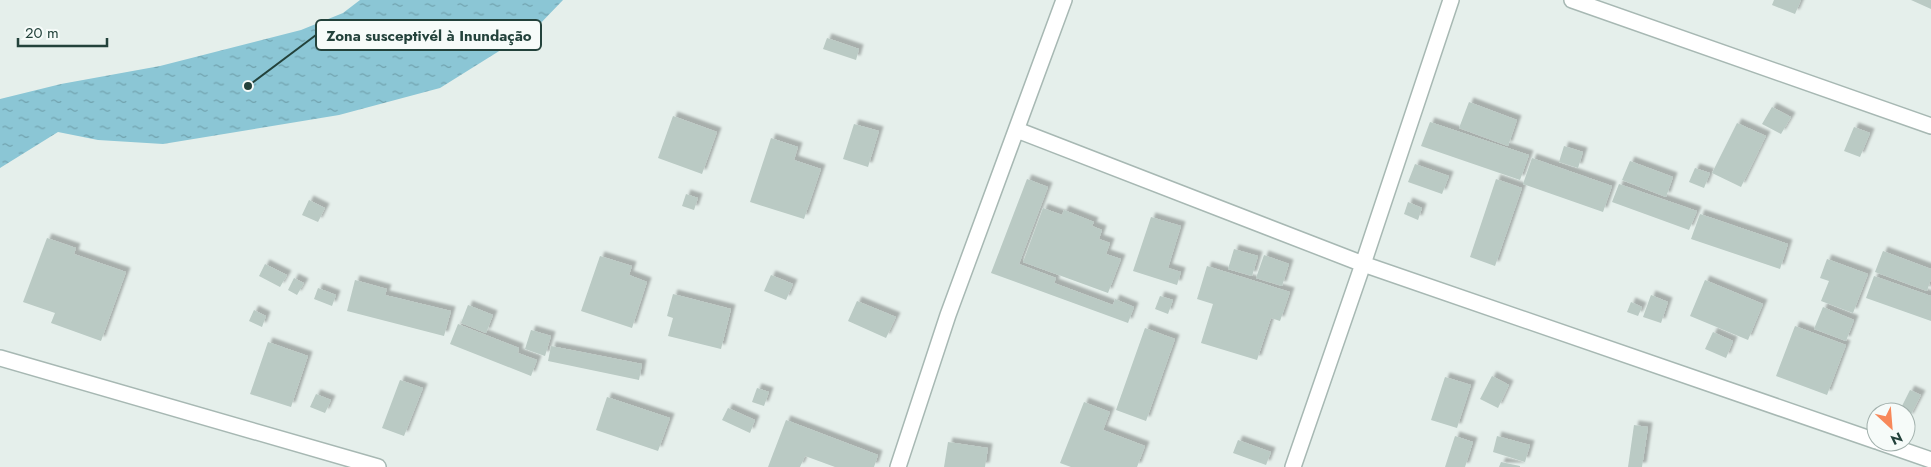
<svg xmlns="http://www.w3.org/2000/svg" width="1931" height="467" viewBox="0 0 1931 467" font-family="Jost,sans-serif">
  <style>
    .water { fill: url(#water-ripples) }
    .building { fill: #bacac4; filter: url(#shadow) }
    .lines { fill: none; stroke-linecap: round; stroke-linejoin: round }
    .minor-casing { stroke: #a7b8b3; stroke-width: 18 }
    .minor { stroke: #fff; stroke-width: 15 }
    .leader { fill: none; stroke: #23423b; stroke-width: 2 }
    .callout-dot { fill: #23423b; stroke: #f6fbf9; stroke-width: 2 }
    .callout { fill: #f6fbf9; stroke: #23423b; stroke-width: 2 }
    .callout-label { font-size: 15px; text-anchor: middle; font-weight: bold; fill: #23423b }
  </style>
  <defs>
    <pattern id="water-ripples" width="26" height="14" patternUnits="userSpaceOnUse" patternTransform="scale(1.25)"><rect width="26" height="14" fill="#8bc6d5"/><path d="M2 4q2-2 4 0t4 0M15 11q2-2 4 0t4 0" fill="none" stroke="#71a2ae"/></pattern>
    <filter id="shadow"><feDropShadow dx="4.5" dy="-4.5" stdDeviation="1" flood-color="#0004"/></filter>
  </defs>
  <rect width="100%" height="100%" fill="#e5efeb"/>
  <path class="water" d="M360 0H563L536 28 440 88 339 115 163 144 98 140 58 132 0 168V99L61 84 160 66 301 30 343 13Z"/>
  <path class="building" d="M1774 0H1801L1795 14 1772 5Z
    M1911 0H1931V9Z
    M827 38 859 49 856 60 823 49Z
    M1469 102 1517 120 1508 146 1459 128Z
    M1772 107 1791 117 1781 134 1762 124Z
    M673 116 717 132 702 174 658 158Z
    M1430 122 1529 155 1520 180 1421 146Z
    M1737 123 1766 136 1741 187 1712 173Z
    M854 124 879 131 868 167 843 159Z
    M1854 127 1870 133 1860 157 1844 151Z
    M771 138 798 147 794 160 821 169 804 219 750 202Z
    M1564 146 1583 152 1578 168 1559 162Z
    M1532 158 1612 186 1603 212 1523 184Z
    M1630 161 1673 177 1666 197 1622 180Z
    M1415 164 1449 176 1442 194 1408 182Z
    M1695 168 1710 173 1704 188 1689 182Z
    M1027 179 1048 187 1019 264 1056 278 1054 283 1113 305 1115 299 1134 307 1128 323 991 273Z
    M1496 179 1522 188 1495 266 1470 257Z
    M1619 184 1697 211 1689 230 1612 202Z
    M686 194 698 198 694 210 682 206Z
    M309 200 325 208 318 222 302 215Z
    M1408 202 1422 208 1418 220 1404 214Z
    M1043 208 1062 215 1064 210 1094 222 1092 226 1102 230 1099 239 1110 243 1106 254 1121 259 1108 293 1023 262Z
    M1700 214 1788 244 1780 269 1691 239Z
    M1151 217 1181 226 1168 268 1181 272 1177 285 1133 271Z
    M47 238 76 248 74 254 126 272 101 341 51 323 55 313 23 302Z
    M1234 249 1258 256 1252 276 1228 269Z
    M1883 251 1931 269V279L1927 291 1875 272Z
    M1264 255 1289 264 1282 286 1256 278Z
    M600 256 632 266 629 275 647 282 632 328 581 311Z
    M1827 259 1868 274 1853 313 1821 301 1829 281 1820 278Z
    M265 264 287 275 280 287 259 276Z
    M1207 266 1290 292 1280 321 1271 318 1257 360 1201 343 1213 304 1197 299Z
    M771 275 793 284 786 300 764 291Z
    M1874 276 1931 296V321L1866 298Z
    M294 278 304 283 297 295 288 290Z
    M355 280 387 289 385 295 451 311 444 336 347 311Z
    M1705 280 1763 304 1748 340 1690 316Z
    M318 288 336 295 332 306 314 299Z
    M673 294 731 309 721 349 668 336 673 318 667 316Z
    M1651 295 1668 302 1661 323 1643 317Z
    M1160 296 1173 300 1168 314 1155 309Z
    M857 301 896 317 886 338 848 321Z
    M1631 302 1642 307 1638 316 1627 312Z
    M468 305 493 315 486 333 461 323Z
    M1823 307 1854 320 1846 341 1814 329Z
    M254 310 266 316 262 327 249 321Z
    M458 324 519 348 518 353 537 360 531 376 450 344Z
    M1795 326 1846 345 1827 395 1776 376Z
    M1145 328 1175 339 1146 421 1116 410Z
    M531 330 551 336 545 356 525 349Z
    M1713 332 1733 341 1726 358 1705 349Z
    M268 342 308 356 291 407 250 394Z
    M551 346 642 364 639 380 548 361Z
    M1492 376 1509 385 1498 408 1480 399Z
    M1445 377 1471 385 1457 428 1431 420Z
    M400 380 423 388 404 436 382 428Z
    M757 388 769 392 764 406 752 402Z
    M1910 390 1921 395 1909 418 1906 417V412H1899Z
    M316 394 331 400 325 413 310 407Z
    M607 397 670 418 658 451 596 430Z
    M1084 402 1110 412 1103 430 1145 446 1137 467H1071L1060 463Z
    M728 408 755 420 750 433 722 420Z
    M786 420 878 455 874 467H835L805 456 800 467H768Z
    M1634 425 1648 427 1642 467H1628Z
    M1455 436 1473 442 1465 467H1445Z
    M1497 436 1530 445 1525 462 1493 452Z
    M1238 440 1271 452 1266 465 1233 453Z
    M948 442 988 448 985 467H944Z
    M1501 462 1520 466V467H1499Z"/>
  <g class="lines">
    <g class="minor-casing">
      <path id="minor" d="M1572 0 1931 126
        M1017 130 1363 264 1876 441
        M0 358 378 467
        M1879 442 1931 460
        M898 467 948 315 1064 0
        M1293 467 1363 264 1451 0"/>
    </g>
    <use href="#minor" class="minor"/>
  </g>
  <path class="leader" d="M248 86L316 35"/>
  <circle class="callout-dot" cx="248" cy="86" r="5"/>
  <rect class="callout" x="316" y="20" width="225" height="30" rx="5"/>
  <g class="callout-label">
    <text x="429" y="41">Zona susceptivél à Inundação</text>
  </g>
  <g transform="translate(1891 427) rotate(154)"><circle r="24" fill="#f6fbf9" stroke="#a2b1ad"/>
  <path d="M0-4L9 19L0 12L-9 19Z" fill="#f7885a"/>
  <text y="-8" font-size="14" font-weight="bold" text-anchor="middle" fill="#23423b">N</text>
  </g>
  <path d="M18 38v8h89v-8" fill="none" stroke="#23423b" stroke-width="2.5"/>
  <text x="25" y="38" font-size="15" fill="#23423b" stroke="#f6fbf9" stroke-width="4" paint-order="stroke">20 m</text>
</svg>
